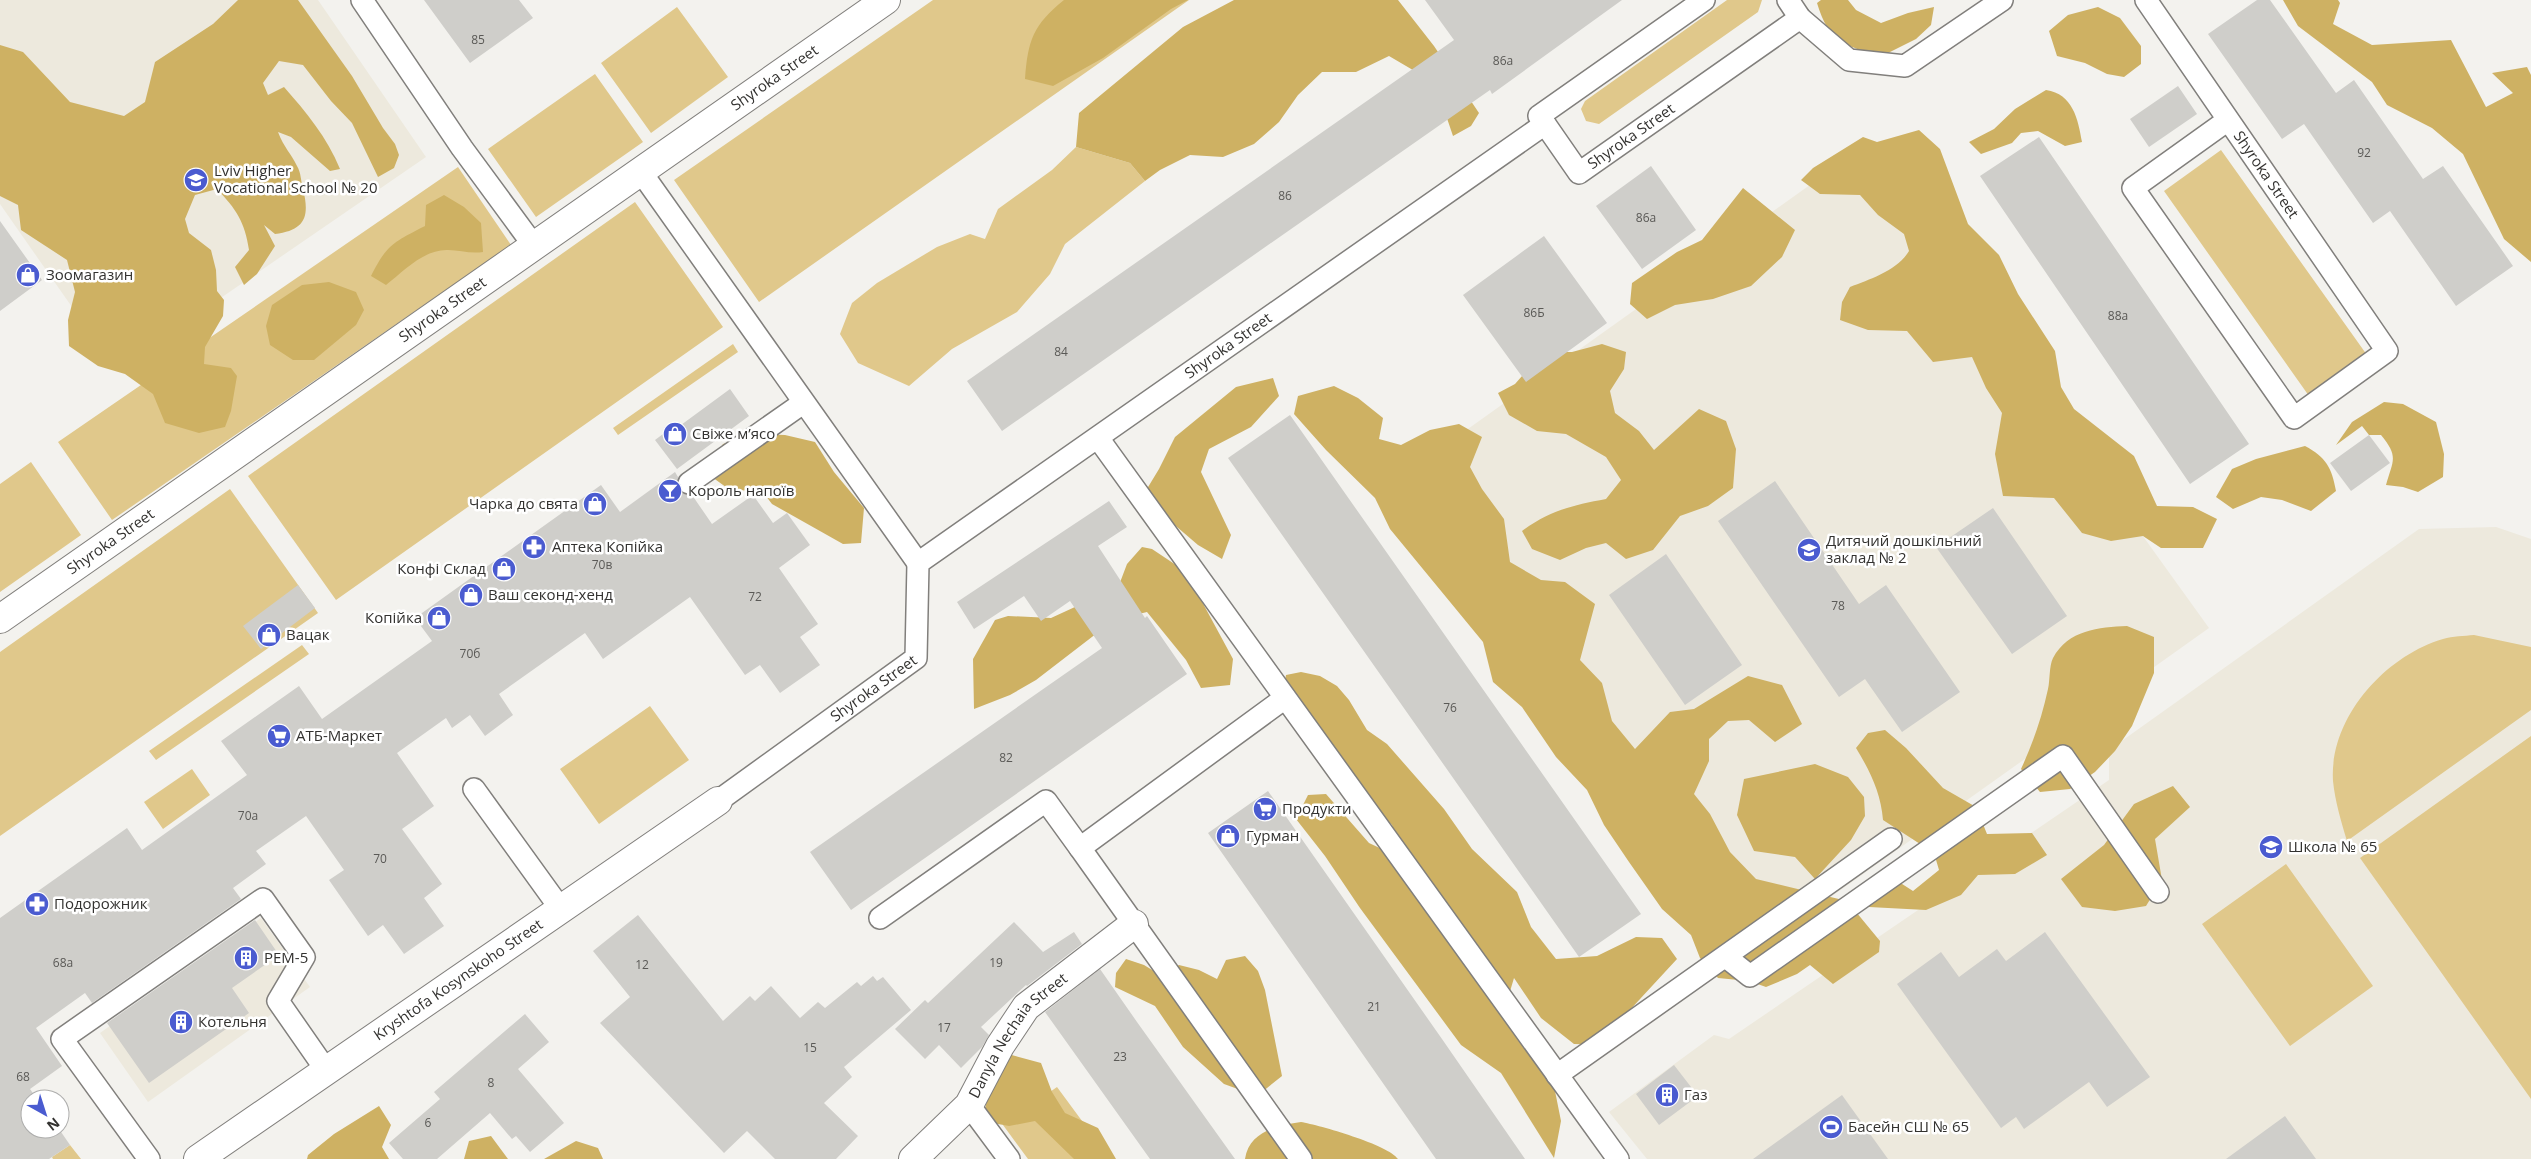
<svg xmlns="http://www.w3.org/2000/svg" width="2531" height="1159" viewBox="0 0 2531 1159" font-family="'Open Sans',sans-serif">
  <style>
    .built { fill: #ede9dd }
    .green { fill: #e0c88b }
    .forest { fill: #ceb163 }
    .building { fill: #cfceca }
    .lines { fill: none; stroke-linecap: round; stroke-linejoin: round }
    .lane-casing { stroke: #817f7c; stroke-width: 24 }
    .street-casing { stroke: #817f7c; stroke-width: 30 }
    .secondary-casing { stroke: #817f7c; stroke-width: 30 }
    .lane { stroke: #fff; stroke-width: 21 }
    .street { stroke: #fff; stroke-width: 28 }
    .secondary { stroke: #fff; stroke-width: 28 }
    .labels { text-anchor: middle; stroke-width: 5; stroke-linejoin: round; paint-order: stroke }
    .number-label { font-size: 12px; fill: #5a5956 }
    .street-label { font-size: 15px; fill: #333230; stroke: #fff }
    .poi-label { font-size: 15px; fill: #333230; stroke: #fff; text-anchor: start }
  </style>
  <rect width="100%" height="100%" fill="#f3f2ee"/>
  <path class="built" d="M0 0H318L426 157 116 370 0 204Z
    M1863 147 2209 628 1752 953 1409 471Z
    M2496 527 2531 539V1159H1647L1609 1112 1714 1035 1729 1039 2109 780V750L2419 529Z
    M261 918 310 987 148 1102 100 1033Z"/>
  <path class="green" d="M933 0H1189L759 302 674 180Z
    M1727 0H1762L1758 12 1599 124 1586 121 1581 109 1585 101Z
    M677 7 728 77 651 133 601 63Z
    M595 74 643 142 536 217 488 149Z
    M1076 147 1130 163 1145 181 1065 244 1050 274 1017 312 952 349 909 386 858 363 840 334 852 303 877 283 937 247 970 234 985 239 998 209 1052 170Z
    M2221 150 2367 355 2309 396 2164 191Z
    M458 167 511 245 112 520 58 442Z
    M635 202 723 327 336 600 248 476Z
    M733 344 738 352 618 435 613 428Z
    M31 462 81 535 0 592V484Z
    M230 489 318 613 0 836V652Z
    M2474 635 2531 647V710L2347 841C2341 821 2335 801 2333 781 2329 718 2385 656 2443 639 2453 636 2464 636 2474 635Z
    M302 645 309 654 156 760 149 751Z
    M650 706 689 760 599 824 560 769Z
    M2531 736V1099L2360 858Z
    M192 769 210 795 163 829 144 802Z
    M2286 864 2373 986 2290 1046 2202 924Z
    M1057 1087 1099 1144 1079 1159H1028L1003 1125Z
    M70 1145 81 1159H53L52 1157Z"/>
  <path class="forest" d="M238 0H298L352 76 383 128 395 144 399 155 394 168 378 177 352 123 331 101 303 65 279 61 263 83 268 95 284 87C306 112 327 137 340 169L330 171 291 137 278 132C284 148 291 153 297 166 301 172 301 182 303 189 310 217 305 230 275 234L264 225 275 246 257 274 244 285 235 267 249 250C245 222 236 209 217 189L195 195 185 219 189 233 211 250 216 270 217 291 224 300 223 316 205 347 204 364 231 368 237 376 231 411 225 427 199 433 165 423 153 394 125 374 98 366 69 346 68 320 75 292 67 260 21 230 18 205 0 196V45L23 52 70 102 124 116 145 102 155 62 213 24Z
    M1064 0H1188L1171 9 1103 58 1053 86 1025 79C1028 40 1033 25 1064 0Z
    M1234 0H1398L1434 46 1479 113 1471 126 1453 136 1435 83 1389 56 1356 72H1322L1298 95 1279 122 1254 144 1223 157 1190 155 1160 170 1145 181 1130 163 1076 147 1079 113 1183 27Z
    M1821 0H1848L1856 10 1881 23 1908 13 1934 7 1931 25 1916 39 1880 57C1844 44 1829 43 1817 3Z
    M2283 0H2338L2340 3 2333 24 2372 45 2451 40 2486 107 2513 93 2492 73 2527 67 2531 75V262L2504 239 2463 154 2432 128 2387 105 2372 82 2298 26Z
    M2098 7 2120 18 2141 46V64L2124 77 2107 74 2085 63 2057 56 2049 31 2068 15Z
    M2046 90C2073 94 2078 119 2082 142L2065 146 2038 131 2021 133 2012 143 1981 154 1969 142 1994 129 2015 109Z
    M1919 130 1940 149 1968 224 1999 255 2018 294 2055 351 2061 387 2074 409 2134 456 2157 506 2193 507 2217 519 2203 548H2161L2143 536 2111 541 2082 533 2054 498 2003 496 1995 454 2002 413 1986 388 1972 357 1933 362 1907 331 1868 330 1840 320 1842 302 1850 287C1870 279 1897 271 1909 251L1904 234 1878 215 1860 195 1820 194 1801 180 1813 168 1863 137 1877 142Z
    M1743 188 1795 230 1782 257 1751 286 1713 299 1675 305 1647 319 1630 304 1632 283 1677 252 1702 240Z
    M444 195 464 207 481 223 483 252C470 254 460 250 448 250 424 249 404 271 386 285L371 276C387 244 394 242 425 226L426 205Z
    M329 282 356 292 364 310 356 325 314 360H293L270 345 266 326 272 305 302 285Z
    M1602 344 1626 352 1624 369 1610 391 1615 413 1639 431 1654 450 1699 409 1726 421 1736 449 1733 488 1708 506 1680 516 1653 550 1626 559 1606 543 1586 548 1560 560 1532 549 1522 531C1549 511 1573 505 1606 499L1621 480 1606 457 1566 434 1537 431 1509 415 1498 393 1515 384 1543 352H1572Z
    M1273 378 1279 396 1251 427 1209 449 1201 472 1231 535 1222 559 1198 545 1142 497 1159 469 1175 437 1236 387Z
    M1334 386 1358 398 1383 418 1379 439 1401 445 1430 430 1459 424 1482 437 1470 467 1482 489 1504 519 1510 562 1541 580 1565 582 1595 604 1580 660 1602 683 1612 721 1635 749 1670 712 1694 709 1748 676 1782 685 1802 724 1775 742 1749 720 1728 721 1709 739V761L1694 794 1710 814 1730 852 1756 879 1847 901 1880 941 1879 952 1833 984 1810 965 1797 974 1766 987 1749 981 1718 978 1700 958 1691 935 1662 909 1629 862 1604 825 1587 790 1556 757 1522 707 1493 682 1483 642 1390 529 1375 498 1326 450 1294 414 1298 396Z
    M2384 402 2403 404 2436 422 2444 454 2443 477 2418 492 2403 487 2386 485C2393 460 2399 457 2381 435H2369L2362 426 2336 445 2352 422Z
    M753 434 785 435 815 442 834 472 864 508 861 543 843 544 772 504 762 491 730 490 705 472 723 444Z
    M2305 446C2326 457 2332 468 2336 491L2311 511 2282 500 2261 497 2233 509 2216 497 2232 469 2256 459Z
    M1142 547 1152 549 1179 567 1200 598 1233 659 1230 685 1201 688 1186 660 1147 612 1114 620 1036 680 1010 695 974 709 973 659 995 620 1008 616 1051 618 1101 595 1116 593 1127 564Z
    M2127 626 2154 637V673L2132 726 2115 751 2095 772 2070 789 2040 792 2021 769C2033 743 2042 717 2048 689 2050 680 2049 666 2053 658 2068 630 2099 627 2127 626Z
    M1301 672 1320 676 1337 686 1349 700 1367 730 1387 744 1444 809 1472 849 1517 892 1531 927 1556 959 1597 956 1636 937 1662 938 1677 959 1628 1012 1608 1045 1574 1044 1541 1018 1514 978 1505 1008 1554 1086 1561 1121 1554 1158 1501 1073 1461 1045 1360 908 1325 856 1296 819 1308 795 1326 794 1369 843 1403 859 1392 825 1280 710 1286 675Z
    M1885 730 1906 748 1943 788 1976 807 1987 834 2032 833 2047 855 2015 874 1978 875 1961 895 1926 910 1869 907 1864 883 1899 882 1913 891 1939 870 1934 853 1883 820C1881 793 1870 771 1856 748L1868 733Z
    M1815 764 1848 777 1864 797 1865 816 1851 840 1815 879 1795 857 1754 851 1737 815 1744 779Z
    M2173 786 2190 807 2155 839 2162 880 2146 906 2115 911 2082 907 2061 879 2104 845 2134 804Z
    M1245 956 1258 971 1265 990 1282 1076 1257 1096 1224 1084 1183 1047 1155 1006 1115 987 1116 973 1126 959 1144 965 1162 976 1179 965 1199 970 1217 979 1226 960Z
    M1008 1054 1041 1063 1052 1092 1065 1113 1098 1128 1116 1159H1074L1035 1121 1009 1126 982 1121 996 1064Z
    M379 1106 391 1125 382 1147 389 1159H307L308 1155 334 1134Z
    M1301 1122C1319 1125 1389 1145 1398 1159H1245C1249 1132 1277 1125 1301 1122Z
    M491 1136 508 1159H464L469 1141Z
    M576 1141 598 1148 603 1159H544Z"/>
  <path class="building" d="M424 0H519L533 18 470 63Z
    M1425 0H1622L1492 94 1490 90 1002 431 967 381 1454 40Z
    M2257 0H2270L2336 93 2354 80 2423 179 2443 166 2513 266 2456 306 2390 211 2373 223 2304 124 2282 139 2208 34Z
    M2178 86 2197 114 2149 147 2130 119Z
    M2039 137 2249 444 2190 484 1980 176Z
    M1651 166 1696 230 1642 269 1596 206Z
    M0 221 42 280 0 311Z
    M1544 236 1607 323 1526 382 1463 295Z
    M730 389 749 416 677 469 655 440 679 422 681 425Z
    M1290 415 1641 914 1579 957 1228 458Z
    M2369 435 2390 463 2351 491 2330 463Z
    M675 472 678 477 677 484 679 491 684 494 692 495 712 524 753 495 773 523 787 513 810 545 779 568 818 624 800 637 820 665 780 693 760 665 745 675 690 597 603 659 585 633 499 694 513 715 485 736 470 715 452 728 446 718 397 753 434 806 402 829 442 884 424 898 444 926 404 954 383 925 368 936 329 880 344 870 306 816 256 851 266 864 233 888 241 899 92 1003 85 993 36 1028 62 1066 30 1089 37 1099H30V1129H59L70 1145 49 1159H0V918L127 828 142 850 247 775 221 741 299 686 322 719 432 641 415 618 601 485 620 512Z
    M1775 481 1859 604 1886 585 1960 692 1902 732 1865 679 1839 697 1718 521Z
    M1109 501 1127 527 1098 546 1145 618 1147 616 1187 674 851 910 810 852 1102 648 1070 601 1041 621 1024 596 974 629 957 602Z
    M1993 508 2067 616 2012 654 1936 547Z
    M1666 554 1742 665 1685 705 1609 595Z
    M298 585 315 608 261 649 243 626Z
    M1268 791 1442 1039 1525 1159H1436L1208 833Z
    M638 915 723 1021 750 996 755 1001 771 986 800 1018 818 1002 825 1008 857 982 861 986 873 976 877 981 883 977 911 1010 844 1067 852 1077 824 1103 858 1136 836 1159H775L747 1131 724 1153 600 1023 630 997 593 951Z
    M255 920 279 955 232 988 249 1013 149 1083 107 1023Z
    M1014 922 1043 952 1074 932 1082 944 1027 986 1026 985 981 1027 989 1035 982 1047 961 1068 939 1045 925 1059 895 1029 925 1000 928 1003Z
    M2045 932 2150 1077 2107 1107 2089 1082 2024 1129 2016 1117 2001 1128 1897 984 1941 952 1959 977 1997 949 2006 961Z
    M1100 969 1137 1022 1235 1159H1150L1045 1012Z
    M525 1014 549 1042 518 1069 564 1123 530 1152 516 1136 512 1139 490 1113 437 1159H403L389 1143 440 1099 434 1092Z
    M1674 1065 1698 1096 1659 1125 1636 1094Z
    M1842 1095 1888 1159H1753Z
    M2285 1116 2316 1159H2226Z"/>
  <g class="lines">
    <g class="lane-casing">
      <g id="lane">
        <path d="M362 0 462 148 534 246"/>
        <path d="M1788 0 1800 18 1849 60 1905 66 2002 0"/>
        <path id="s1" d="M2146 0 2387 351 2294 418 2133 188 2228 120"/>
        <path d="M1545 124 1539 116 1704 0"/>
        <path d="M641 172 918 563"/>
        <path d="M1098 438 1618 1159"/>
        <path d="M689 483 803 403"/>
        <path d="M1285 698 1080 848 1301 1159"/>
        <path d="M474 789 560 908"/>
        <path id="s2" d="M718 801 916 658 918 563 1545 124 1579 173 1800 18"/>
        <path d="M880 918 1046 801 1080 848"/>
        <path d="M1726 957 1750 976 2063 756 2158 892"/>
        <path d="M1557 1075 1891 839"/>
        <path d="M969 1105 1009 1159"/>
        <path d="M149 1159 62 1039 263 899 304 957 278 1001 326 1070"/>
      </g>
    </g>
    <g class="street-casing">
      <g id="street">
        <path id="s3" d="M198 1159 718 801"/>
        <path id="s4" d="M913 1159 969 1105 1000 1046 1026 1007 1134 924"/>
      </g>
    </g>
    <g class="secondary-casing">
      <g id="secondary">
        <path id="s5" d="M0 619 886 0"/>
      </g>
    </g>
    <use href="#lane" class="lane"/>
    <use href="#street" class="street"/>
    <use href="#secondary" class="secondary"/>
  </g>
  <defs>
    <g id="university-disc" transform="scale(1.25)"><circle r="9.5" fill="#4a5bd0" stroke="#fff"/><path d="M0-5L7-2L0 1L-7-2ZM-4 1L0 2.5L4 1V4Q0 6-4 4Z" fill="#fff"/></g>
    <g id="shop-disc" transform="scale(1.25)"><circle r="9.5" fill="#4a5bd0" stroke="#fff"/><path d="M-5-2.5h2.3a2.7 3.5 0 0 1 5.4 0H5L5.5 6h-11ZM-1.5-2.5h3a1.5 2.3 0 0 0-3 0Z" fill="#fff"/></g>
    <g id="bar-disc" transform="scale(1.25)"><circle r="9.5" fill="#4a5bd0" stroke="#fff"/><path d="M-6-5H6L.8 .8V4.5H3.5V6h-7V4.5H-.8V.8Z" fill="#fff"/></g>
    <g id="pharmacy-disc" transform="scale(1.25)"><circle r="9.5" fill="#4a5bd0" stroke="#fff"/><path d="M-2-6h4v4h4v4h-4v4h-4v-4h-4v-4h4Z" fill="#fff"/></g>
    <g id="school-disc" transform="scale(1.25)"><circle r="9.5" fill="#4a5bd0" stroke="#fff"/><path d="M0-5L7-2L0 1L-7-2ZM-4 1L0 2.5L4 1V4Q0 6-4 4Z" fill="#fff"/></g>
    <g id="supermarket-disc" transform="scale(1.25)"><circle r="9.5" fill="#4a5bd0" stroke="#fff"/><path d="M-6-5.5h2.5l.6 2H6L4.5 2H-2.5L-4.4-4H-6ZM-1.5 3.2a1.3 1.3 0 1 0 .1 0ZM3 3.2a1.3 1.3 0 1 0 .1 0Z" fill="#fff"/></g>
    <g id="building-disc" transform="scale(1.25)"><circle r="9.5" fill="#4a5bd0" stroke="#fff"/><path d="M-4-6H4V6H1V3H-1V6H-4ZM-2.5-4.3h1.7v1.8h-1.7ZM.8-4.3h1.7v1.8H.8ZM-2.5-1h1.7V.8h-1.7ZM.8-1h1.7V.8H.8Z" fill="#fff"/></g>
    <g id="stadium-disc" transform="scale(1.25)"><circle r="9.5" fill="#4a5bd0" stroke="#fff"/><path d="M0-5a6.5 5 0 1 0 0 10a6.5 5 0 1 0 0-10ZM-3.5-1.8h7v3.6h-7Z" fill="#fff"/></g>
  </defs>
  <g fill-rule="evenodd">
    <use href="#university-disc" x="196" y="180"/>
    <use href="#shop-disc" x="28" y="275"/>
    <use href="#shop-disc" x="675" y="434"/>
    <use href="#bar-disc" x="670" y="491"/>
    <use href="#shop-disc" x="595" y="504"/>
    <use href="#pharmacy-disc" x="534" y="547"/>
    <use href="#school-disc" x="1809" y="550"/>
    <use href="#shop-disc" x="504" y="569"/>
    <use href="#shop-disc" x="471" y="595"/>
    <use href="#shop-disc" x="439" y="618"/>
    <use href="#shop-disc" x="269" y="635"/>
    <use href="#supermarket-disc" x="279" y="736"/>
    <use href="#supermarket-disc" x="1265" y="809"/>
    <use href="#shop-disc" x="1228" y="836"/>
    <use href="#school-disc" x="2271" y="847"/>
    <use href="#pharmacy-disc" x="37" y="904"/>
    <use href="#building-disc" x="246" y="958"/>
    <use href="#building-disc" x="181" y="1022"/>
    <use href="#building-disc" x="1667" y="1095"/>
    <use href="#stadium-disc" x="1831" y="1127"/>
  </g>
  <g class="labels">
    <g class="number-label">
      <text x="478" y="44">85</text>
      <text x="1503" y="65">86а</text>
      <text x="2364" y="157">92</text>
      <text x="1285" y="200">86</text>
      <text x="1646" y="222">86а</text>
      <text x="1534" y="317">86Б</text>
      <text x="2118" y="320">88а</text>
      <text x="1061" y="356">84</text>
      <text x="602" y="569">70в</text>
      <text x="755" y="601">72</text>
      <text x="1838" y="610">78</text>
      <text x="470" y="658">70б</text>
      <text x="1450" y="712">76</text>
      <text x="1006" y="762">82</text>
      <text x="248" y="820">70а</text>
      <text x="380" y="863">70</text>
      <text x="63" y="967">68а</text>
      <text x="996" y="967">19</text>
      <text x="642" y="969">12</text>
      <text x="1374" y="1011">21</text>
      <text x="944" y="1032">17</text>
      <text x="810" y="1052">15</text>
      <text x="1120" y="1061">23</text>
      <text x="23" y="1081">68</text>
      <text x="491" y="1087">8</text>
      <text x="428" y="1127">6</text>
    </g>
    <g class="street-label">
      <text dy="5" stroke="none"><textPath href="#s5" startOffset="945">Shyroka Street</textPath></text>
      <text dy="5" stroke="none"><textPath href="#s2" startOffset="1228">Shyroka Street</textPath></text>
      <text dy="5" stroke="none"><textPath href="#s1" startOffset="212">Shyroka Street</textPath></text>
      <text dy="5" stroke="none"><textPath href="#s5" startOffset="540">Shyroka Street</textPath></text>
      <text dy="5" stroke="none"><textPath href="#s2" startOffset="718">Shyroka Street</textPath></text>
      <text dy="5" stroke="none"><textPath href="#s5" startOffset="135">Shyroka Street</textPath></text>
      <text dy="5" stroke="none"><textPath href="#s2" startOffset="192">Shyroka Street</textPath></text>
      <text dy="5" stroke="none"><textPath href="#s3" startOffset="316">Kryshtofa Kosynskoho Street</textPath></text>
      <text dy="5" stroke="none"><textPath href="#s4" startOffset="164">Danyla Nechaia Street</textPath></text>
    </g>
    <g class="poi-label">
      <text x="214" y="176">Lviv Higher<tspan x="214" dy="17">Vocational School № 20</tspan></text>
      <text x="46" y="280">Зоомагазин</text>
      <text x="692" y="439">Свіже м’ясо</text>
      <text x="688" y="496">Король напоїв</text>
      <text x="578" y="509" text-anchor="end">Чарка до свята</text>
      <text x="1826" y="546">Дитячий дошкільний<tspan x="1826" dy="17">заклад № 2</tspan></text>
      <text x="552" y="552">Аптека Копійка</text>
      <text x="486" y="574" text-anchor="end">Конфі Склад</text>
      <text x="488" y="600">Ваш секонд-хенд</text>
      <text x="422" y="623" text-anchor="end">Копійка</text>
      <text x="286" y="640">Вацак</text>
      <text x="296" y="741">АТБ-Маркет</text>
      <text x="1282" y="814">Продукти</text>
      <text x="1246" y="841">Гурман</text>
      <text x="2288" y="852">Школа № 65</text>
      <text x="54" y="909">Подорожник</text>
      <text x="264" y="963">РЕМ-5</text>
      <text x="198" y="1027">Котельня</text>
      <text x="1684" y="1100">Газ</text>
      <text x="1848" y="1132">Басейн СШ № 65</text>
    </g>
  </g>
  <g transform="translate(45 1114) rotate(141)"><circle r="24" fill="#ffffff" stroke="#adadac"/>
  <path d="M0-4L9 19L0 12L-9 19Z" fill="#4a5bd0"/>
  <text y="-8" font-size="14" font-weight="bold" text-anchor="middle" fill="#333230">N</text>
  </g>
</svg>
